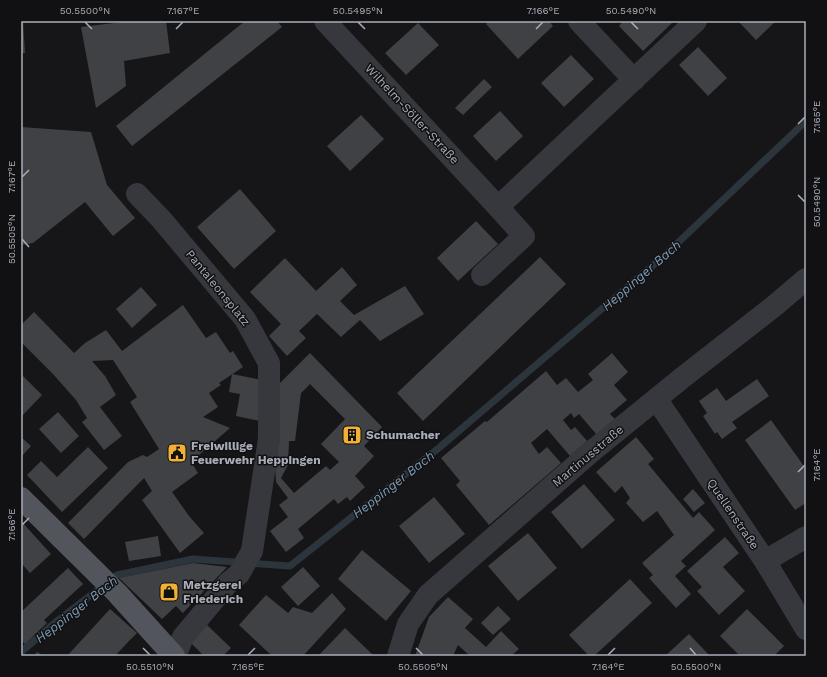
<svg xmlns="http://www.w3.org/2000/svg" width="827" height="677" viewBox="0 0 827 677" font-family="'Work Sans',sans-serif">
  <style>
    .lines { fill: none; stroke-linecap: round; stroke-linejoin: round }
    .stream { stroke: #2c353c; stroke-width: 7 }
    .building { fill: #404145; fill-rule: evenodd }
    .minor { stroke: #37383d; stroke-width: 22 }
    .major { stroke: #53555c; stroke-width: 22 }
    .ticks { fill: none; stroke: #a8adb8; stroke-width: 1.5 }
    .labels { text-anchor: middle; stroke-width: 3; stroke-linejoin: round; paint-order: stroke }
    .street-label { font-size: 12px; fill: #a8adb8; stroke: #111113 }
    .poi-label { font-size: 12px; font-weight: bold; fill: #a8adb8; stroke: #111113; text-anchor: start }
    .water-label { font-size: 13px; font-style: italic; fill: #7f9bb3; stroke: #111113 }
    .neatline { fill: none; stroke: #a8adb8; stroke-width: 1.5 }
    .ticks-label { font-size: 10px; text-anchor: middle; fill: #a8adb8 }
  </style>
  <rect width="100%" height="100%" fill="#161618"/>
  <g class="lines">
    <path class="stream" d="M21 652 57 621 117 575 193 559 290 566 440 447 665 255 806 121"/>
  </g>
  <path class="building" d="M21 21H23L25 53H21Z
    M131 21H166L170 53 124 61 126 86 96 108 81 27Z
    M245 21H277L282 27 132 146 116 126Z
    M489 21H549L553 26 518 59 486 24Z
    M623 21H670L672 23 643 51 619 26Z
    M738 21H776L756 40Z
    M418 23 439 45 406 75 385 53Z
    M698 47 727 78 708 96 679 65Z
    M571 55 594 79 564 107 541 83Z
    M484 79 492 87 463 115 455 108Z
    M500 111 523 136 496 161 473 136Z
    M361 115 384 139 350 171 327 146Z
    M21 127 91 132 107 185 135 218 113 236 85 202 33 243 21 245Z
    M240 189 276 231 234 269 197 227Z
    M476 221 498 244 458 281 437 258Z
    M540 257 566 284 423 421 397 393Z
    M285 258 316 291 342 267 357 285 340 301 354 315 405 286 424 314 380 341 360 320 341 337 317 314 299 331 306 338 287 356 269 336 281 324 250 292Z
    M141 287 157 305 132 328 116 309Z
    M183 305 206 338 216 332 230 353 233 351 243 367 219 383 221 385 209 393 218 407 203 417 230 428 191 462 198 473 172 492 189 516 204 533 180 553 142 500 152 491 144 478 84 539 68 523 128 462 143 455 147 457 159 449 130 402 137 397 113 360 92 361 105 376 116 395 100 407 122 436 104 450 82 422 87 418 76 400 53 374 21 342V325L34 312 74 353 85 343 106 330 122 351Z
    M310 353 382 427 364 446 374 456 355 476 365 487 350 501 347 497 338 504 334 499 298 529 304 538 286 552 270 531 288 517 279 505 288 498 276 482 275 465H279L274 439 275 388ZM310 384 345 419 321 444 339 462 330 470 326 466 294 493 281 478 288 465 289 441H295L301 393Z
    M612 353 628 372 614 385 627 400 610 414 615 419 597 435 579 414 574 418 571 413 563 420 571 430 575 427 587 441 570 456 547 429 531 443 539 454 547 447 561 463 489 525 456 485 460 481 441 458 485 421 487 422 546 371 557 385 566 378 578 392 593 380 588 374Z
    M232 374 267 381 260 421 236 416 240 394 229 392Z
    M23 376 42 395 21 417V379Z
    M757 379 769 396 732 422 737 428 722 439 717 432 715 434 703 416 707 413 699 401 717 388 726 401Z
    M58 412 79 436 61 453 39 429Z
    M771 420 806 469V503L795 510 745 440Z
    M21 437 31 446 21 457Z
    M636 437 654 459 648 464 693 518 699 512 715 530 681 561 686 566 675 576 691 594 676 608 649 578 653 575 642 563 674 535 657 511 643 522 626 503 630 498 622 486 615 493 596 472Z
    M88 447 108 468 62 512 27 475 41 461 57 477Z
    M584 484 615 520 582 549 551 512Z
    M693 489 705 503 694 512 683 499Z
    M434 497 465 534 429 563 399 526Z
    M21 521 51 554 30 573 21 563Z
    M528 533 557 568 518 601 488 566Z
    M158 536 161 556 129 561 125 542Z
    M725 537 739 553 723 567 745 591 719 615 697 591 702 587 687 571Z
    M362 550 411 591 386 621 338 579Z
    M193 563 227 567 183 613 176 606 162 619 119 578Z
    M303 567 320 586 298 606 281 587Z
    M68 568 83 584 44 620 47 623 25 644 21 640V612Z
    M630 579 652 603 594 656H589L569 635Z
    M332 593 346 609 303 656H272L239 625 266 595 288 613 293 607 312 613Z
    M448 597 473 619 465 628 486 647 501 631 519 649 511 656H470L458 645 453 656H415L429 617Z
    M498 606 511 619 493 635 481 623Z
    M110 609 137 633 129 641 115 656H67Z
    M747 609 784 646 774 656H740L720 636Z
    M207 625 231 648 223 656H204L190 642Z
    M345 628 374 656H318Z
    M689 634 710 656H665Z
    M37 652 44 656H34Z"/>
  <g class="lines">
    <path class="minor" d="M325 21 498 207 524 236 482 275
      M579 21 634 80
      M137 194 161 219 245 319 269 363V439L252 551 239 574 228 583 183 637 175 656
      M498 207 696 21
      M657 400 765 561 806 629
      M765 561 806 537
      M398 656 408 624 428 595 591 452 682 378 773 307 806 279"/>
    <path class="major" d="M21 498 117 593 174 656"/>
  </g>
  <path class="ticks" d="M85 22 92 29M358 22 365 29M631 22 638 29M176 29 183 22M536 29 543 22M798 124 805 117M22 177 29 170M798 195 805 202M22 239 29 247M798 472 805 465M22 525 29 518M143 648 150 655M416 648 423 655M690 648 696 655M248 655 255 648M608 655 615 648"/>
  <defs>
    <g id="building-square" transform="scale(1)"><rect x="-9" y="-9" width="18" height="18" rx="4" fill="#f2b134" stroke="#111113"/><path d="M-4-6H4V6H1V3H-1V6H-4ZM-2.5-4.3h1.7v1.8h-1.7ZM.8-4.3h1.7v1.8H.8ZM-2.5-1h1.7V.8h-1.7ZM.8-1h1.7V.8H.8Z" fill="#111"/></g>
    <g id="civic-square" transform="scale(1)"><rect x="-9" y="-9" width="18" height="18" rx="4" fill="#f2b134" stroke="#111113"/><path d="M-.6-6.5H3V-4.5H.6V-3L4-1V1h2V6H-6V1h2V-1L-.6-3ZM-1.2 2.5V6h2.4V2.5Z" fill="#111"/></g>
    <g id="shop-square" transform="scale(1)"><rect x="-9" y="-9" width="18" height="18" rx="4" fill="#f2b134" stroke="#111113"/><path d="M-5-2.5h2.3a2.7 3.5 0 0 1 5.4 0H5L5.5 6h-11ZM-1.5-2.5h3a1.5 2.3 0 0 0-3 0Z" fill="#111"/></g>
  </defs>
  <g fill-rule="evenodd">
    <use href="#building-square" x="352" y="435"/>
    <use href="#civic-square" x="177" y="453"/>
    <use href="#shop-square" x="169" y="592"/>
  </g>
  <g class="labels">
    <g class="street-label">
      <text transform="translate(412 114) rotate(47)" y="4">Wilhelm-Söller-Straße</text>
      <text transform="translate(218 288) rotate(51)" y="4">Pantaleonsplatz</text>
      <text transform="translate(588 456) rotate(-40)" y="4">Martinusstraße</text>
      <text transform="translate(733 514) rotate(56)" y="4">Quellenstraße</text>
    </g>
    <g class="poi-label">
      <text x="366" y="439">Schumacher</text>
      <text x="191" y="450">Freiwillige<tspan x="191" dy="14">Feuerwehr Heppingen</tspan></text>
      <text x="183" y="589">Metzgerei<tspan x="183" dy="14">Friederich</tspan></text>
    </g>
    <g class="water-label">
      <text transform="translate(641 275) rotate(-41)" y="5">Heppinger Bach</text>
      <text transform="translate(393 484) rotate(-38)" y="5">Heppinger Bach</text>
      <text transform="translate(76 609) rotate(-38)" y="5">Heppinger Bach</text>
    </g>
  </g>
  <rect width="827" height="677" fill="none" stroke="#111113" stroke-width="44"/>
  <rect x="22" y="22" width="783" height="633" class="neatline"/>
  <g class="ticks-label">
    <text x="85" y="14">50.5500°N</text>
    <text x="183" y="14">7.167°E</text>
    <text x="358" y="14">50.5495°N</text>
    <text x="543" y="14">7.166°E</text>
    <text x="631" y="14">50.5490°N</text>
    <text transform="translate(816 117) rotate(-90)" y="4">7.165°E</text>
    <text transform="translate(11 177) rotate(-90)" y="4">7.167°E</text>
    <text transform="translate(816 202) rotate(-90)" y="4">50.5490°N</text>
    <text transform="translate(11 239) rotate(-90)" y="4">50.5505°N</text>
    <text transform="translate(816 465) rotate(-90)" y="4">7.164°E</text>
    <text transform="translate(11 525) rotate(-90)" y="4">7.166°E</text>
    <text x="150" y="670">50.5510°N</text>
    <text x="248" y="670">7.165°E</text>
    <text x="423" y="670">50.5505°N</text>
    <text x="608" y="670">7.164°E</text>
    <text x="696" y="670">50.5500°N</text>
  </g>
</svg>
